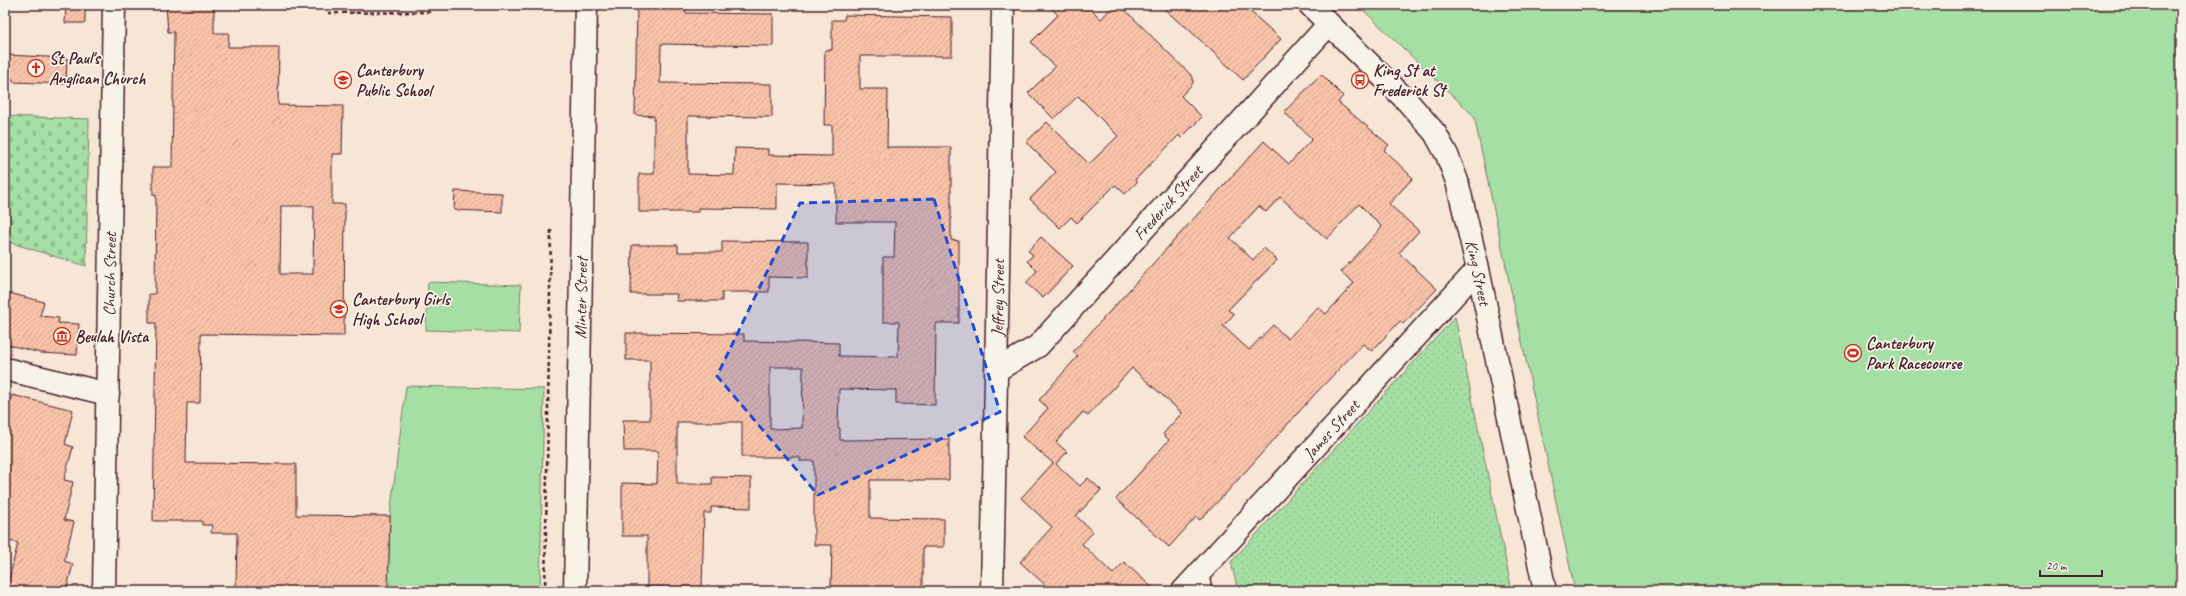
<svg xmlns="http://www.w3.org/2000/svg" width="2186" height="596" viewBox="0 0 2186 596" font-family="Caveat,sans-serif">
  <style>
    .grass { fill: #a6dfa4; stroke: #787f68 }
    .cemetery { fill: url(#cemetery-stones); stroke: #787f68 }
    .park { fill: url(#park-dots); stroke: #787f68 }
    .building { fill: url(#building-hatch); stroke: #4a1f2b; fill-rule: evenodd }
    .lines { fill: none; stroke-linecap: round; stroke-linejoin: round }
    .service-casing { stroke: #4a1f2b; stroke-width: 14 }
    .minor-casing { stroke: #4a1f2b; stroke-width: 25 }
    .secondary-casing { stroke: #4a1f2b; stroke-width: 25 }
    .path { stroke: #4a1f2b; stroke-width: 2.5; stroke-dasharray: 4 3; stroke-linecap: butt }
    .service { stroke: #f7f3e8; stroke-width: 11 }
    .minor { stroke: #f7f3e8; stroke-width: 22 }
    .secondary { stroke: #f7f3e8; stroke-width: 22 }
    .marked { fill: #1d4ed8; fill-opacity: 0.2; stroke: #1d4ed8; stroke-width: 3; stroke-dasharray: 8 5; stroke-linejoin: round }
    .labels { text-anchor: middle; stroke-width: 3.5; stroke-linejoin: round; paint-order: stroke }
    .poi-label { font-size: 17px; font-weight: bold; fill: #4a1f2b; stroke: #f7f3e8; text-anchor: start }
    .street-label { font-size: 17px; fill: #4a1f2b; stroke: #f7f3e8 }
  </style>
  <defs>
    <pattern id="cemetery-stones" width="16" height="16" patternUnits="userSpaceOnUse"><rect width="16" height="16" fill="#a6dfa4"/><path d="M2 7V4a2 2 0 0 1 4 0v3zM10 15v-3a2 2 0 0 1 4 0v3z" fill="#90bf8d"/></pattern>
    <pattern id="park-dots" width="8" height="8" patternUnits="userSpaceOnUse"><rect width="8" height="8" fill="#a6dfa4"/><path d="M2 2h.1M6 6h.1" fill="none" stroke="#90bf8d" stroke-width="1.8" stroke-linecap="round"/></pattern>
    <pattern id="building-hatch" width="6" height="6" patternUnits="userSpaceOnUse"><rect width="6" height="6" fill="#f8c3a9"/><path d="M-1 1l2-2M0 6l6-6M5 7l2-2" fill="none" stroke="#d6a792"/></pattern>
  </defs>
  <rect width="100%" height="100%" fill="#f7e5d5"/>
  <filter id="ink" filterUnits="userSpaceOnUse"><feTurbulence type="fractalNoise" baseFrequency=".025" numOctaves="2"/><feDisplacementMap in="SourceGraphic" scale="8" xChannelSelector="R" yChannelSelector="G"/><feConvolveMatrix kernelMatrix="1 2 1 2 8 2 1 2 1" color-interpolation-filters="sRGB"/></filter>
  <g filter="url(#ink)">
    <path class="grass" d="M1358 5H2181V591H1575L1474 116Z
      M428 282 521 285 519 333 426 330Z
      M406 386 544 389 540 591H388L390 516Z"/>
    <path class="cemetery" d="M5 116 89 119 86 266 5 241Z"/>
    <path class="park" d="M1455 317 1512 591H1238L1231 562Z"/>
    <path class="building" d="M66 5H85V23H65Z
      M166 5H214V33H229L228 47H279L278 105 343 106 342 154H332V204H345L344 336 201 334 200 403H187L186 463 296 464V515L390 516 388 591H236L237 533H211L212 525H202V521H153L156 323H149V294H155L156 195H153V167H172L174 32H168ZM281 206H314L313 274H280Z
      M1048 5H1087L1101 19 1114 5H1120L1193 77V83L1181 96 1202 117 1181 138 1179 135 1135 180 1137 182 1125 194 1115 185 1077 223 1071 217 1060 228 1030 199 1056 172 1026 142 1047 122 1089 164 1118 136 1078 96 1054 119 1028 93 1055 67 1031 42 1058 15Z
      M1160 5H1243L1281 39 1243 80 1184 25 1183 26Z
      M637 8 686 9 685 13 773 14V46L661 44 660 83 772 84V117L688 116V174L734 175 735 148 768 149V155L832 156V125H824L825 50H832V20H844L845 15 952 17V56H860V89H888L887 147H951V240L959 241V323H936L935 405 896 404V390L839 389 838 428H840V440L949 439V480H870V518L944 519V547H923V589L831 588 832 545H814V461H800V457H742V422H677V484H712V477L751 478V508L711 507V513H704L702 587H647V536H622V483L657 484 658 451H624L623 420H650V360H626V333L744 334V341L839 343V356L898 357 899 322H883V257H894L895 222H836V184L777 183V209L698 208V212H639V174H654V116L635 115ZM770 367H803L802 428 770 429Z
      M7 55 67 58 66 84 13 82V79H6Z
      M1321 74 1343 96 1338 102 1389 145 1384 150 1413 178 1389 204 1419 231 1399 253 1437 289 1403 324 1400 321 1372 351 1363 344 1314 395 1227 492 1200 520 1196 517 1169 547 1116 499 1169 440 1163 434 1182 413 1132 368 1088 416 1083 412 1056 442 1067 452 1056 464 1080 486 1088 478 1101 490 1076 516 1093 532 1082 544 1113 574 1124 562 1156 591H1052L1020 562 1052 527 1021 498 1053 463 1022 437 1048 408 1039 400 1078 356 1073 352 1264 141 1289 164 1312 139 1284 112ZM1280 197 1327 239 1359 204 1382 227 1341 272 1354 283 1326 314 1318 307 1288 339 1273 325 1249 350 1223 326 1234 314 1228 310 1277 260 1264 248 1253 260 1230 238 1259 206 1266 212Z
      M455 191 502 193V212L454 210Z
      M1041 237 1073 266 1043 298 1026 283 1037 271 1027 261 1033 255 1028 251Z
      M722 241 808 242V278L769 277V292H722V301H676L677 294H631L632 245H678V252H722Z
      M5 292 44 302 40 316 59 318 58 323 79 324 77 355 41 353 5 344Z
      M12 395 73 410 65 444 73 447 64 480 73 482 64 520 74 522 64 561 73 564 66 591H6L18 543 5 540V425Z"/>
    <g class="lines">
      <g class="service-casing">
        <path id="service" d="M1202 570 1206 591"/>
      </g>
      <g class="minor-casing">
        <g id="minor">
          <path d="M5 369 108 394"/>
          <path id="s1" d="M997 370 1038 346 1329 24"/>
          <path id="s2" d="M104 591 114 5"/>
          <path id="s3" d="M575 591 586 5"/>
          <path id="s4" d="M992 591 1003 5"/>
          <path id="s5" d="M1183 591 1478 269"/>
        </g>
      </g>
      <g class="secondary-casing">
        <g id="secondary">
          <path id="s6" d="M1310 5 1407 101 1435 133 1447 155 1457 181 1478 269 1545 591"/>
        </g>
      </g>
      <path class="path" d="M354 5V13
        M328 13 430 12 431 5
        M545 591 551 229"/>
      <use href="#service" class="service"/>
      <use href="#minor" class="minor"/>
      <use href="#secondary" class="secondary"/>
    </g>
  </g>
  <path class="marked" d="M934 199 1000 412 818 495 717 376 800 203Z"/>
  <defs>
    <g id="church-ring" transform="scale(0.9)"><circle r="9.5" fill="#f7f3e8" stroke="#c8321e" stroke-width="1.5"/><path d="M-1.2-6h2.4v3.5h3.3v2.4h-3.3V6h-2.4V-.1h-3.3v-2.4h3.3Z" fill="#c8321e"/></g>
    <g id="school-ring" transform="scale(0.9)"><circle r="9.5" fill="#f7f3e8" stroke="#c8321e" stroke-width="1.5"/><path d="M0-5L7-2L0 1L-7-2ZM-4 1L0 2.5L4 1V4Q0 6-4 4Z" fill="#c8321e"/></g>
    <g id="bus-ring" transform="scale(0.9)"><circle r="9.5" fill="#f7f3e8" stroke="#c8321e" stroke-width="1.5"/><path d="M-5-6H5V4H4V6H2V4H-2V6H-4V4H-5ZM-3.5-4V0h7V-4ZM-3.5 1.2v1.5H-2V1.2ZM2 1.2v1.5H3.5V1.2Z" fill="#c8321e"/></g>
    <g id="museum-ring" transform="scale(0.9)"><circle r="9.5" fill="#f7f3e8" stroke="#c8321e" stroke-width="1.5"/><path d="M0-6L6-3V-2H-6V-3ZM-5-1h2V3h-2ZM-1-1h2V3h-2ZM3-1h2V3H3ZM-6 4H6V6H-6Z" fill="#c8321e"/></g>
    <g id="stadium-ring" transform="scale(0.9)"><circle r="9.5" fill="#f7f3e8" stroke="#c8321e" stroke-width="1.5"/><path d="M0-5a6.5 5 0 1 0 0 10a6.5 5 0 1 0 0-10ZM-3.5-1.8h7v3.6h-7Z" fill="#c8321e"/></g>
  </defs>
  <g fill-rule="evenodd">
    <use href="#church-ring" x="36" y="68"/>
    <use href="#school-ring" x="343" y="80"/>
    <use href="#bus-ring" x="1360" y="80"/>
    <use href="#school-ring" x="339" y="309"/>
    <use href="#museum-ring" x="62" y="336"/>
    <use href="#stadium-ring" x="1853" y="353"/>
  </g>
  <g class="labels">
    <g class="poi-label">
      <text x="49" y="64">St Paul's<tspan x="49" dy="20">Anglican Church</tspan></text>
      <text x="356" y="76">Canterbury<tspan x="356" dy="20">Public School</tspan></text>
      <text x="1373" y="76">King St at<tspan x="1373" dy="20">Frederick St</tspan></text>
      <text x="352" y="305">Canterbury Girls<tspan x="352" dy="20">High School</tspan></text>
      <text x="75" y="342">Beulah Vista</text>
      <text x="1866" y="349">Canterbury<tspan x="1866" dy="20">Park Racecourse</tspan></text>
    </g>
    <g class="street-label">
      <text dy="6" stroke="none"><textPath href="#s1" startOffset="241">Frederick Street</textPath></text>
      <text dy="6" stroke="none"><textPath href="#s6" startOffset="326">King Street</textPath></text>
      <text dy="6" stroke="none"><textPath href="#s2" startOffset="317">Church Street</textPath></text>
      <text dy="6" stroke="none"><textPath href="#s3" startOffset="293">Minter Street</textPath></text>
      <text dy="6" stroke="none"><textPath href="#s4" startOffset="293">Jeffrey Street</textPath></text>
      <text dy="6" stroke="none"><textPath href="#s5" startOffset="219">James Street</textPath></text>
    </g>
  </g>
  <rect width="2186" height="596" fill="none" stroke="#f7f3e8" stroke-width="20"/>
  <rect x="10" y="10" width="2166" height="576" fill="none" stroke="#4a1f2b" stroke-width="1.5" filter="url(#ink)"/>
  <path d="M2040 570v6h62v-6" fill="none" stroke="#4a1f2b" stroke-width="2"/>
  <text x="2046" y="570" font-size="12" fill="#4a1f2b" stroke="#f7f3e8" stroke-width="3" paint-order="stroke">20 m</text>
</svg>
